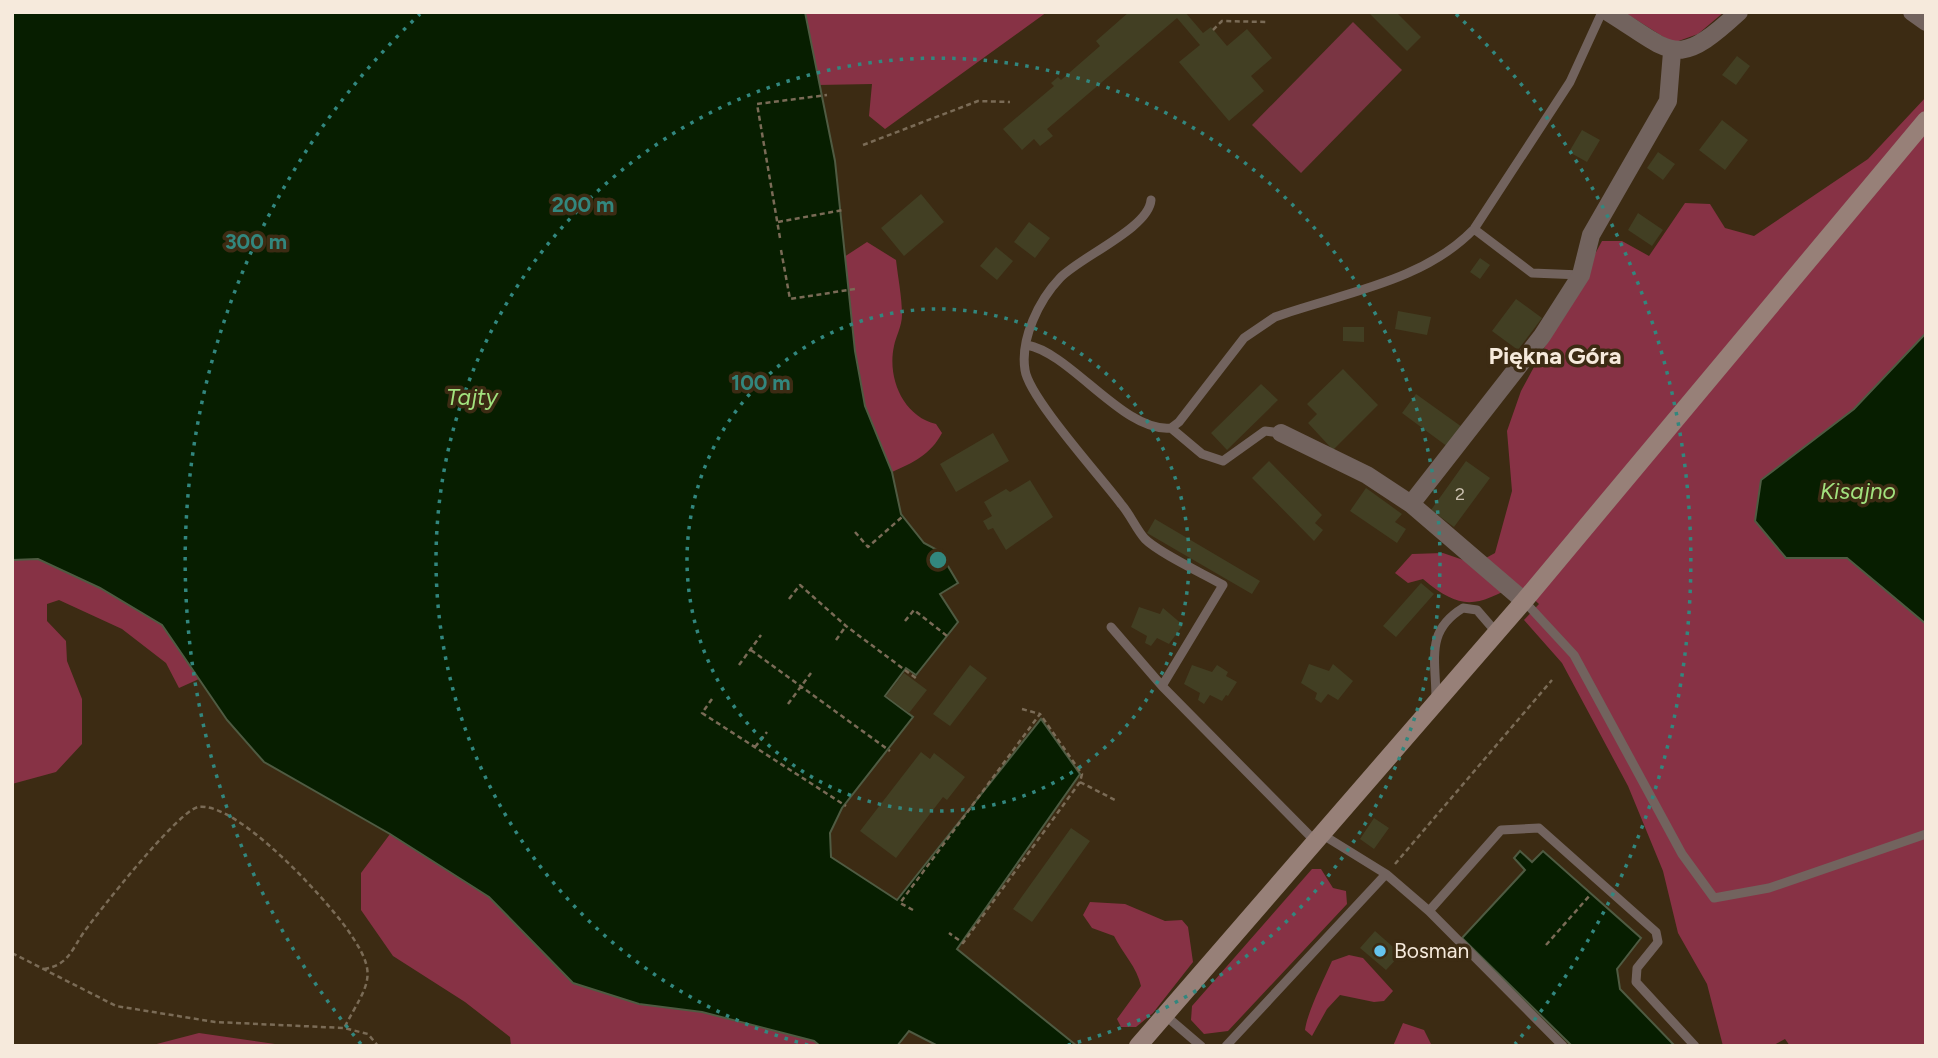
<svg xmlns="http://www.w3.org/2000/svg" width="1938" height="1058" viewBox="0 0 1938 1058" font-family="Figtree,sans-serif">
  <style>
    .green { fill: #7a3543 }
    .forest { fill: #873245 }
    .water { fill: #071e00; stroke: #4f5b42; stroke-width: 2 }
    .building { fill: #423f23 }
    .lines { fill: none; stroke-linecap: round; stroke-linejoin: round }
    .path { stroke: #7a6b56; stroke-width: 2.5; stroke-dasharray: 5 3.5; stroke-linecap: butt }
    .service { stroke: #72635e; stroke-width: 9 }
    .minor { stroke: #72635e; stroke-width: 18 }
    .secondary { stroke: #978078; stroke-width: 18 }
    .ring { fill: none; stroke: #32877e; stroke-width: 3.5; stroke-dasharray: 3.5 7 }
    .poi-dot { fill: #65c4ef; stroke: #3c2b13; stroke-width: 2.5 }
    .labels { text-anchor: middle; stroke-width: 7; stroke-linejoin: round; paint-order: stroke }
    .number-label { font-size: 18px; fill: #c9bfae }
    .poi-label { font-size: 21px; fill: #f6eadc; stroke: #3c2b13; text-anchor: start }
    .water-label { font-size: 23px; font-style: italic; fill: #a2e27e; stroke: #3c2b13 }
    .quarter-label { font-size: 24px; font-weight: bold; fill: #f6eadc; stroke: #3c2b13 }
    .centre { fill: #32877e; stroke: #3c2b13; stroke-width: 3.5 }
    .ring-label { font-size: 21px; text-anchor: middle; font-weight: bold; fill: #32877e; stroke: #3c2b13; stroke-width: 7; stroke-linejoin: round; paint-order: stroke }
  </style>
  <rect width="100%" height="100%" fill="#3c2b13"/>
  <path class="green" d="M1353 22 1402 70 1301 173 1252 125Z"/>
  <path class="forest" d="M805 12H1047L885 129 869 116 872 84 818 85Z
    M1624 12H1724L1698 34 1673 43Z
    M1926 97V333L1854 409 1762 480 1786 558H1847L1926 624V1046H1790L1785 1039 1772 1046H1723L1707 984 1678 933 1663 871 1628 786 1562 663 1524 620 1539 604 1517 584C1476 607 1461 611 1423 579L1408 583 1395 573 1412 554 1443 553 1475 564 1495 553 1512 491 1507 431 1521 391 1602 241H1622L1649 256 1685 203 1710 204 1725 228 1754 236 1868 159Z
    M867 242 896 260C898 278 902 297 902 315 902 326 896 336 894 346 887 378 903 416 936 424L942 433C931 454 913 463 892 472L865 406 855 351 844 257Z
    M38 559 100 588 162 625 199 679 179 688 166 663 122 629 59 600 47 604V621L66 641 67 661 82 699V744L56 772 12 784V560Z
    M390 834 489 897 573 983 639 1004 702 1012 814 1041 820 1046H511L510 1037 465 1002 393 956 361 910V873Z
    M1312 869H1321L1333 888 1346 891 1347 904 1228 1031 1204 1034 1191 1020 1192 1006Z
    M1090 902 1125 904 1165 921 1182 920 1188 927 1193 962 1153 1013 1136 1027H1121L1117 1019 1141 986C1137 967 1123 954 1114 936L1092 928 1083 915Z
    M1349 955 1363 958 1393 991 1384 1001 1374 1002 1340 995 1327 1009 1312 1036 1305 1030C1307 1013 1324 979 1332 961Z
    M1403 1023 1424 1030 1432 1046H1393Z
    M199 1033 275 1044 284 1046H149Z"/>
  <path class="water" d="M12 12H805L835 161 855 351 865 406 892 472 901 514 924 543 939 551 958 583 940 594 958 622 916 675 906 668 885 696 913 717 842 808 830 833 831 857 897 900 1041 719 1080 774 957 949 1077 1046H938L909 1031 897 1046H820L814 1041 702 1012 639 1004 573 983 489 897 390 834 264 762 227 720 162 625 100 588 38 559 12 560Z
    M1926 333V624L1847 558H1786L1755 521 1761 480 1854 409Z
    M1520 851 1532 862 1543 851 1641 938 1617 969 1620 989 1675 1046H1572L1462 938 1525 870 1514 858Z"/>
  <path class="building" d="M1129 12H1185L1203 33 1211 27 1227 46 1247 29 1272 58 1251 76 1264 91 1229 121 1179 62 1200 45 1177 18 1047 129 1053 136 1040 146 1034 139 1022 150 1003 129 1054 86 1051 83 1058 77 1061 80 1100 46 1096 41Z
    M1368 12H1396L1421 37 1407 51Z
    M1737 56 1750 66 1736 85 1722 75Z
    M1722 120 1748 140 1725 170 1699 150Z
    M1582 130 1600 140 1587 162 1569 152Z
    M1658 152 1675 164 1663 180 1647 168Z
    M921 194 944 222 904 256 881 228Z
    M1638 213 1663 230 1652 246 1628 230Z
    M1029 222 1050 238 1035 258 1014 242Z
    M996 247 1013 261 997 280 980 266Z
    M1480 258 1490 265 1480 279 1470 272Z
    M1516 299 1542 318 1518 350 1492 331Z
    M1398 311 1431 317 1427 335 1395 329Z
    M1343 327H1364V342L1343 341Z
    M1343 369 1378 405 1333 450 1308 423 1317 414 1307 404Z
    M1261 384 1278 400 1227 450 1211 433Z
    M1416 394 1462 427 1448 447 1402 413Z
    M993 433 1009 461 956 492 940 464Z
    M1269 461 1322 515 1315 523 1323 530 1314 541 1252 478Z
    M1466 461 1490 478 1454 527 1431 510Z
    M1030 480 1053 517 1006 550 993 528 988 530 983 521 992 516 984 502 1006 489 1010 492Z
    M1366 488 1402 514 1395 522 1406 529 1397 543 1350 511Z
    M1155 519 1260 581 1252 594 1147 533Z
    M1421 583 1434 594 1396 637 1383 626Z
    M1139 607 1160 614 1163 608 1183 625 1169 644 1157 638 1151 646 1145 643 1147 636 1131 627Z
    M1309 664 1329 671 1333 664 1353 681 1338 700 1328 694 1321 703 1315 699 1317 693 1301 683Z
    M970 665 987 678 950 726 933 714Z
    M1192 665 1212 672 1217 665 1228 672 1226 676 1237 682 1228 696 1226 695 1222 701 1210 695 1204 704 1198 700 1200 693 1184 684Z
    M904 673 927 690 909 713 886 696Z
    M921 752 930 759 934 753 965 777 947 800 943 797 896 858 860 831Z
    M1374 818 1389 828 1374 849 1360 839Z
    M1071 828 1090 841 1032 922 1013 909Z
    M1375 931 1401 954 1386 970 1360 948Z"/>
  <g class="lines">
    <path class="path" d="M1213 30 1222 21 1266 22
      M863 145 978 101 1010 102
      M778 222 843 210
      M780 238 757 104 827 95
      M781 250 790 299 855 289
      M855 532 868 547 902 517
      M789 599 800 585 846 626 917 679
      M905 621 914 610 947 636
      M836 640 846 626
      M751 650 890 751
      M739 665 761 635
      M712 699 702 713 846 806
      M788 704 811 673
      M1022 709 1040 714
      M755 747 767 732
      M1080 782 1115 800
      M1395 864 1552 680
      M913 910 900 903 1040 714 1082 774 1080 782 963 943 949 933
      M1546 945 1591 894
      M12 953 116 1006 215 1022 344 1028 368 1034 378 1046
      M44 969C68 965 71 951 84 932 99 911 178 811 198 807 237 801 325 898 347 929 380 976 369 981 344 1028
      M1269 1046H1306"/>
    <path class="service" d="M1151 200C1149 228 1080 257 1060 278 1039 300 1020 339 1025 370 1029 398 1101 477 1121 504 1130 514 1136 529 1145 539 1159 553 1204 574 1223 585L1162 686
      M1474 229 1532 273 1581 275
      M1027 345C1071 353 1124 433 1171 428L1179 422 1244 338 1275 317C1342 293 1423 282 1474 229L1570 82 1602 12
      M1171 428 1202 454 1223 461 1265 431 1281 433
      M1524 601 1574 655 1682 854 1714 898 1769 888 1926 834
      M1111 627 1162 686 1317 843
      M1436 700C1436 659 1425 631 1463 608L1477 610 1496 632
      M1323 835 1386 874 1429 911 1501 830 1539 828 1656 932 1658 942 1637 968 1636 982 1695 1046
      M1429 911 1563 1046
      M1166 1016 1201 1046
      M1226 1046 1386 874"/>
    <path class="minor" d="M1608 12C1674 53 1675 71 1739 12
      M1912 12 1926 22
      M1281 433 1367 475 1411 504 1524 601
      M1411 504 1542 336 1581 275 1591 235 1668 101 1672 52"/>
    <path class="secondary" d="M1138 1046 1524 601 1926 120"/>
  </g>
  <g class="ring">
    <circle cx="938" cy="560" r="251"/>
    <path d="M808 1045A502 502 0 1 1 1068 1045"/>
    <path d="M361 1044A753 753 0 0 1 420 14M1456 14A753 753 0 0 1 1515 1044"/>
  </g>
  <circle class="poi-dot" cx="1380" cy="951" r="7"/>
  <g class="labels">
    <g class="number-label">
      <text x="1460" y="500">2</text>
    </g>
    <g class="poi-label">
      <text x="1394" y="958">Bosman</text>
    </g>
    <g class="water-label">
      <text x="472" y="405">Tajty</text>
      <text x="1858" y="499">Kisajno</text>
    </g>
    <g class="quarter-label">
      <text x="1555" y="364">Piękna Góra</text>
    </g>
  </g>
  <circle cx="938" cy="560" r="10" class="centre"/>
  <g class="ring-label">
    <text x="583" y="212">200 m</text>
    <text x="256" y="249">300 m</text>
    <text x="761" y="390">100 m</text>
  </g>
  <rect width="1938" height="1058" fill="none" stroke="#f6eadc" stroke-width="28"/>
</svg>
